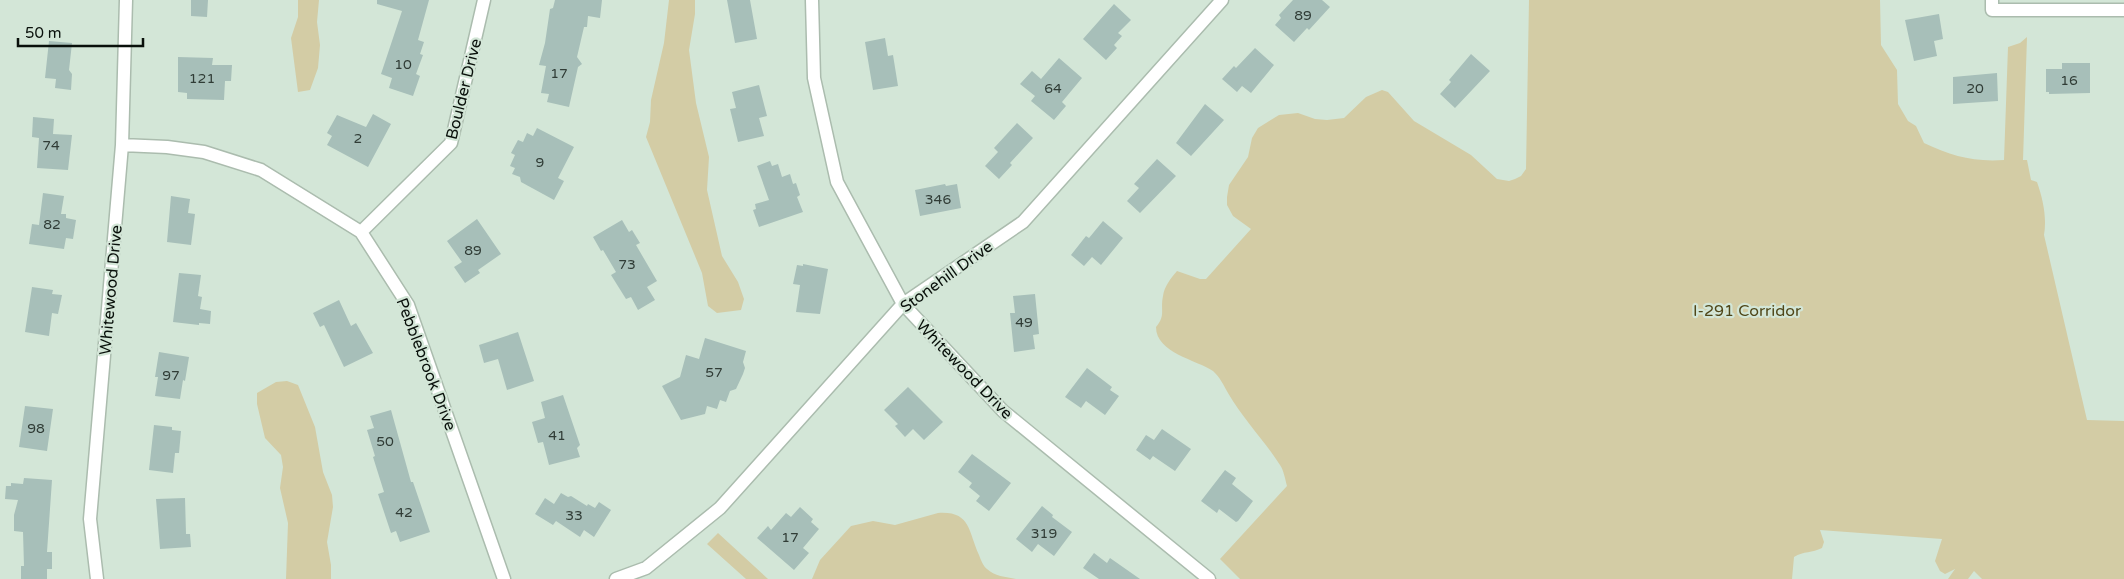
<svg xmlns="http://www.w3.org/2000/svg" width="2124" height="579" viewBox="0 0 2124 579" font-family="'Varela Round',sans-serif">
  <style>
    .green { fill: #d3cca5 }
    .building { fill: #a7bfb9 }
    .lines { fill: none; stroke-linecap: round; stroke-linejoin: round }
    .minor-casing { stroke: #abbcae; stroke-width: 15 }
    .minor { stroke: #fff; stroke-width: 12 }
    .labels { text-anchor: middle; stroke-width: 4.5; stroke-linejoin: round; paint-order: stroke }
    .number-label { font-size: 14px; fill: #303c36 }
    .street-label { font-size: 16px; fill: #09100b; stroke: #d3e6d7 }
    .park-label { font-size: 16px; fill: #4f4618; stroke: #d3e6d7 }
  </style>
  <rect width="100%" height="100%" fill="#d3e6d7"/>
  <path class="green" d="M298 0H319L317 22 320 45 318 68 310 90 298 92 291 38 298 17Z
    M669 0H695V14L689 50 696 103 709 157 707 190 722 256 738 282 744 299 741 310 717 313 708 306 702 273 646 137 650 122 651 100 664 43Z
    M1529 0H1880L1881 45 1897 70 1898 104 1908 121 1916 126 1924 143C1952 156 1972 162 2004 160L2008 47 2020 43 2027 37 2023 160H2027L2031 180 2037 182C2043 199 2047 218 2044 235L2087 420 2124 421V579H1982L1974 571 1968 579H1948L1955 569 1945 574 1940 571 1935 561 1942 539 1820 530 1824 542 1822 548C1812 553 1804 551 1794 557L1792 579H1240L1220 559 1287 486C1285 479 1284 471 1280 465 1264 440 1243 419 1228 393 1224 386 1220 377 1213 371 1197 360 1156 353 1156 327 1166 315 1160 311 1163 296 1164 287 1171 278 1177 271L1200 279H1206L1251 229 1233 216 1227 205V197L1229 185 1248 157 1252 138 1258 128 1279 115 1298 113 1315 119 1327 120 1344 118 1366 97 1382 90 1388 92 1414 121 1471 155 1497 179 1509 181 1515 179 1521 176 1526 169Z
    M287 381 298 385 315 427 323 472 332 495 333 507 327 542 331 565V579H286L288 523 280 488 283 467 281 455 265 438 257 404V393L276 382Z
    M938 513C971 511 968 531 979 555 981 560 983 566 987 569 994 576 1006 577 1016 579H812L820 560 851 526 873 521 895 525Z
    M718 533 768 579H746L707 544Z"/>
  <path class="building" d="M191 0H208L207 17 191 16Z
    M377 0H429L418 40 424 42 420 54 423 55 416 74 420 76 413 96 389 88 392 78 381 74 402 11 377 4Z
    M555 0H602L600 18 588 16 587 27H584L577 57 582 64 578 67 569 107 547 102 549 94 541 93 546 66 539 65 545 43 550 9 553 8Z
    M727 0H750L757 39 735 43Z
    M1293 0H1322L1330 7 1309 30 1307 28 1294 42 1275 25 1281 18 1279 15Z
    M1114 4 1131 20 1118 33 1122 36 1114 45 1117 48 1106 60 1083 39Z
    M1939 14 1943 39 1934 41 1937 56 1914 61 1905 20Z
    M885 38 888 56 893 55 898 86 873 90 865 42Z
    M49 41 72 43 69 70 72 74 71 90 55 88 56 79 45 78Z
    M1255 48 1274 65 1251 93 1242 86 1237 92 1222 79 1234 66 1236 68Z
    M1471 54 1490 71 1455 108 1440 94 1451 82 1449 80Z
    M178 57 213 58 212 65H232L231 81H225L224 100 187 99V93L178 92Z
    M1059 58 1082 78 1062 102 1066 106 1054 120 1031 101 1035 96 1020 84 1032 71 1041 79Z
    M2062 63H2090V93L2049 94V92H2046V69H2062Z
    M1997 73 1998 101 1953 104V77Z
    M759 85 767 116 759 118 764 136 738 142 730 109 736 108 732 92Z
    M1205 104 1224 120 1191 156 1176 143Z
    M373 114 391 124 368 167 327 145 332 136 327 133 337 115 366 127Z
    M33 117 54 119 53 134 72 135 68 170 37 168 39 138 32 137Z
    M1017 123 1033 138 1010 163 1012 165 999 179 985 166 998 152 994 148Z
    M537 128 574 147 558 178 564 181 554 200 521 182 520 177 512 174 515 168 510 166 515 155 511 153 518 140 523 142 527 133 533 136Z
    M1157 159 1176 176 1140 213 1127 201 1139 188 1134 184Z
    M770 161 772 166 778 164 782 177 790 174 793 184 796 183 800 195 797 197 803 212 759 227 753 210 756 209 755 204 769 200 757 166Z
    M945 184 946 186 957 184 961 208 920 216 915 190Z
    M43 193 64 196 61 214H66V218L76 220 73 239 66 238 64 249 29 244 32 224 39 225Z
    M171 196 190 199 188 213 195 214 191 245 167 242Z
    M477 219 501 254 478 270 480 273 465 283 454 267 462 262 447 241Z
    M622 220 629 232 632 230 640 243 636 245 657 281 647 287 655 300 638 310 631 297 626 299 611 275 616 272 603 250 601 251 593 237Z
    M1103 221 1123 238 1101 265 1092 257 1084 266 1071 255 1086 236 1089 238Z
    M803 264 828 269 820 314 796 312 800 285 793 284 797 265 803 266Z
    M179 273 201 275 198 296 202 297 200 309 211 311 210 324 199 323V325L173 322Z
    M32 287 53 290 52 294 62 295 58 314 52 313 49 336 25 332Z
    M1035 294 1039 334 1033 335 1035 349 1014 352 1010 313H1015L1013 296Z
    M339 300 351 326 356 323 373 353 344 367 324 325 320 327 313 313Z
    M518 332 534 381 507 390 498 359 484 363 479 345Z
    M705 338 746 351 743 362 745 368 743 374 736 389 730 391 726 402 720 400 717 409 707 406 705 414 681 420 662 386 680 377 686 355 699 359Z
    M159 352 189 357 185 381 183 380 180 399 155 396 158 377H155Z
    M1087 368 1112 387 1110 390 1119 396 1105 415 1086 401 1081 408 1065 397Z
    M908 387 943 422 924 440 913 429 905 437 895 426 898 424 884 410Z
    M563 395 580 445 577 448 580 457 549 465 543 442 538 443 532 422 545 418 541 402Z
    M25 406 53 409 47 451 19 447Z
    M391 410 411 482H413L430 532 400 542 396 531 391 533 378 494 384 492 373 457 375 456 367 430 374 428 370 416Z
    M154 425 172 427V430L181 431 179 453H175L173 473 149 470Z
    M1162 429 1191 449 1175 471 1153 456 1150 460 1136 450 1146 435 1154 440Z
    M972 454 1011 483 989 511 976 501 980 496 969 487 972 483 958 472Z
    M1225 470 1236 478 1232 484 1253 501 1238 521 1236 522 1219 509 1217 513 1201 501Z
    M24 478 52 480 47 552H52V569H47V579H21V566H24L23 532 14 531V515L18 500 5 499 6 486H11V483L23 484Z
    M561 493 568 497 571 496 587 506 588 504 595 508 599 502 611 510 594 537 584 530 580 537 556 521 553 525 535 514 545 498 554 504Z
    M185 498 186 534H190L191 547 160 549 156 499Z
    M1042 506 1053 515 1052 517 1072 532 1054 556 1038 544 1032 552 1016 539Z
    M800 507 813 519 811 522 819 529 803 548 809 553 794 570 757 538 768 526 771 530 786 513 791 517Z
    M1094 553 1107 563 1110 558 1140 579H1099L1083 568Z"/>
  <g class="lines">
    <g class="minor-casing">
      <path id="minor" d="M812 0 814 78 837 182 903 304 1003 411 1209 579
        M1992 0V10H2124
        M122 145 167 147 204 152 261 170 361 232 408 305 504 579
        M361 232 451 143 484 0
        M97 579 90 519 122 145 126 0
        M616 579 646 568 720 508 903 304 1023 222 1222 0"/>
    </g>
    <use href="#minor" class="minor"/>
  </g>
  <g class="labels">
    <g class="number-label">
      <text x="1303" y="20">89</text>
      <text x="403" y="69">10</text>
      <text x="559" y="78">17</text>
      <text x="202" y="83">121</text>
      <text x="2069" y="85">16</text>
      <text x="1053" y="93">64</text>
      <text x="1975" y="93">20</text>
      <text x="358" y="143">2</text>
      <text x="51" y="150">74</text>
      <text x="540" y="167">9</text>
      <text x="938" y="204">346</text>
      <text x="52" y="229">82</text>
      <text x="473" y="255">89</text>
      <text x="627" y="269">73</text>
      <text x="1024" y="327">49</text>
      <text x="714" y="377">57</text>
      <text x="171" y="380">97</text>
      <text x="36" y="433">98</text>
      <text x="557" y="440">41</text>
      <text x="385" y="446">50</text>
      <text x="404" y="517">42</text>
      <text x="574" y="520">33</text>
      <text x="1044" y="538">319</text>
      <text x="790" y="542">17</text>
    </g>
    <g class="street-label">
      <text transform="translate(463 89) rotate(-76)" y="6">Boulder Drive</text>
      <text transform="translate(946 276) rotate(-36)" y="6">Stonehill Drive</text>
      <text transform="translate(110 290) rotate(-85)" y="6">Whitewood Drive</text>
      <text transform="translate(427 364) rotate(69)" y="6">Pebblebrook Drive</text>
      <text transform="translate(965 369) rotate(46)" y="6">Whitewood Drive</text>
    </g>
    <g class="park-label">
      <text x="1747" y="316">I-291 Corridor</text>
    </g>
  </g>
  <path d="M18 38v8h125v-8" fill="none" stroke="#09100b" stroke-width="2.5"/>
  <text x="25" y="38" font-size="15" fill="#09100b" stroke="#d3e6d7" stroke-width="4" paint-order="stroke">50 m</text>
</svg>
